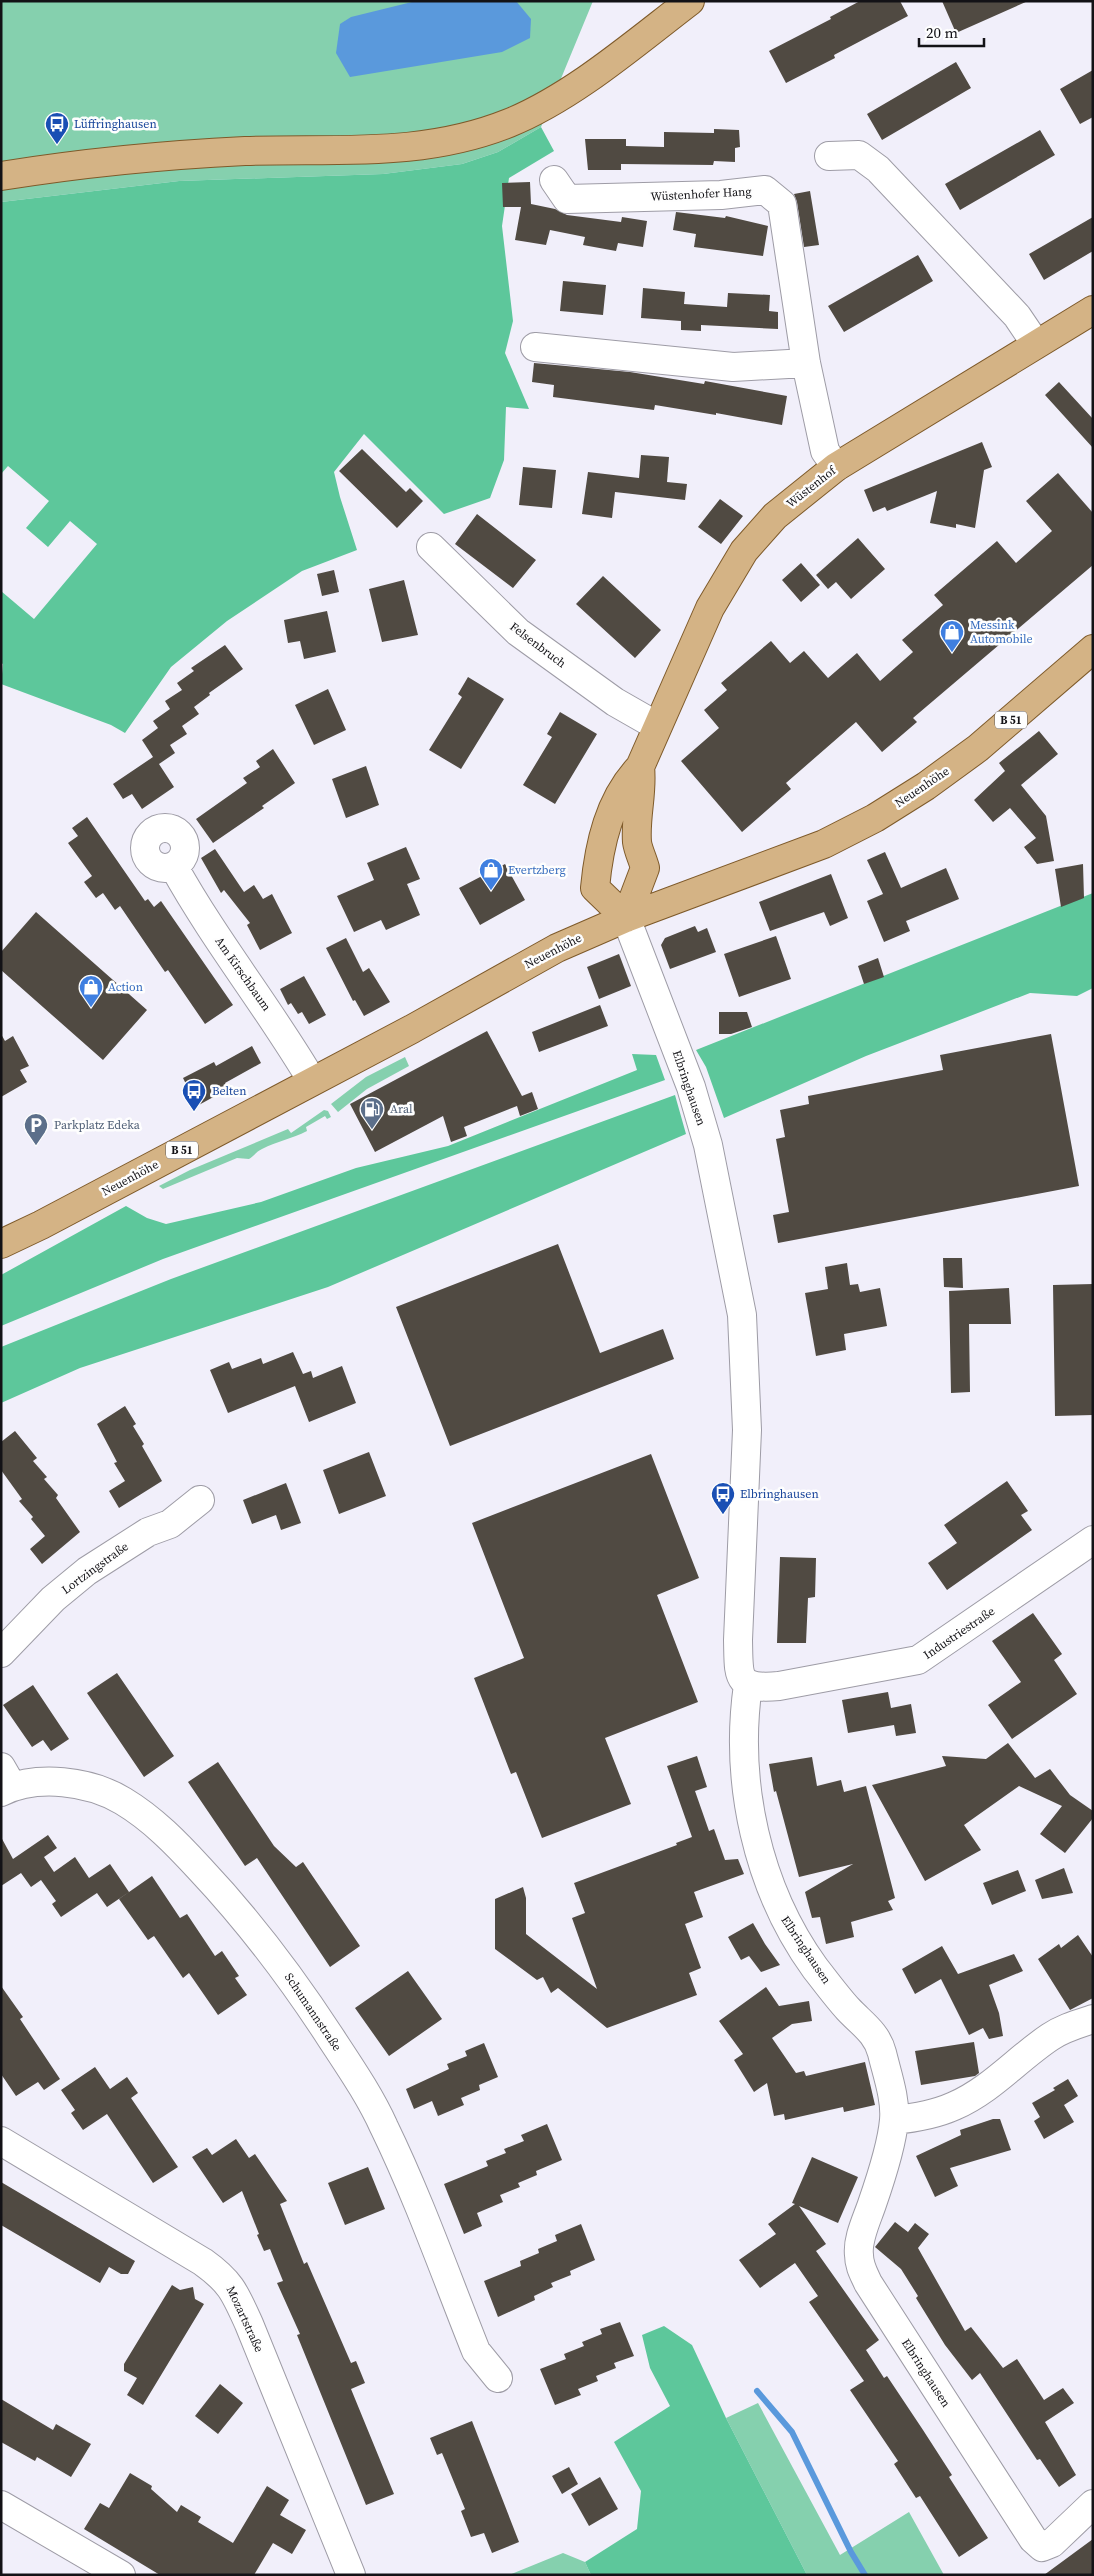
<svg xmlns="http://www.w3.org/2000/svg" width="1094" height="2576" viewBox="0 0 1094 2576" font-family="'Source Serif 4',serif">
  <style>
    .green { fill: #85d0ae }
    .forest { fill: #5dc79b }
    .water { fill: #5a99dc }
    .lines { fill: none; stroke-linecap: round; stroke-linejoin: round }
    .stream { stroke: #5a99dc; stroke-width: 6 }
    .building { fill: #504a42 }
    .minor-casing { stroke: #9e9ca6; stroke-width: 30 }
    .major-casing { stroke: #7e5a2a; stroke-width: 30 }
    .minor { stroke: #fff; stroke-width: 28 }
    .major { stroke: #d4b385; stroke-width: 28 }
    .labels { text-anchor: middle; stroke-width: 5; stroke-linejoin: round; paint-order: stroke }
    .shield { fill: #fefefe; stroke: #5a595c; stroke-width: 1 }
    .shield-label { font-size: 11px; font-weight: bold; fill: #131216 }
    .transit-label { font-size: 12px; fill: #164399; stroke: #fefefe; text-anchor: start }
    .street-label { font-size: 12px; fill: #131216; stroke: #fefefe }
    .shop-label { font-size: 12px; fill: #366cbe; stroke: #fefefe; text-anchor: start }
    .service-label { font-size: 12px; fill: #4e5e75; stroke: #fefefe; text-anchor: start }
  </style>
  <rect width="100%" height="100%" fill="#f1effa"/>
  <path class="green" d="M1 1H593L541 127 498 152 462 164 383 174 179 181 1 202Z
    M405 1057 409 1066 367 1089 338 1112 331 1104 366 1077Z
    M324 1110 328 1111 331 1117 327 1119 325 1116 306 1127 307 1131C292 1139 277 1141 262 1149 257 1151 254 1156 249 1159L237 1158 163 1189 159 1186 190 1170 288 1129 291 1133Z
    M758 2403 840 2555 909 2512 944 2575H807L726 2418Z
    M563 2553 585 2562 591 2575H509Z"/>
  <path class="forest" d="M541 127 554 151 509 178 502 226 513 321 505 353 529 409 506 407 504 460 490 498 444 514 364 434 334 472 340 497 357 550 302 571 227 621 171 667 125 733 111 725 1 684 3 664 1 663V591L34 619 97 544 70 521 48 547 26 528 49 501 8 466 1 474V202L179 181 383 174 462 164 498 152Z
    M1093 893V988L1077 996 1030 993 866 1056 724 1118 706 1067 696 1050Z
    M632 1054 656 1055 665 1080 163 1259 1 1326V1275L126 1206 147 1218 166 1224 261 1202 356 1168 448 1146 637 1070Z
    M675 1095 686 1134 328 1287 80 1368 1 1403V1347L171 1279Z
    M664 2326 692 2345 726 2418 807 2575H591L585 2562 637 2529 641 2491 614 2442 670 2406 650 2368 642 2335Z"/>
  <path class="water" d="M416 1H516L531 19 530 38 502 52 350 77 336 53 340 24 351 17Z"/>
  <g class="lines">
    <path class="stream" d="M757 2391 792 2432 851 2552 865 2575"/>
  </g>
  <path class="building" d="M860 1H900L908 16 834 55 835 58 786 83 769 51 831 19 830 17Z
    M942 1H1028L956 33Z
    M956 62 971 88 882 140 867 114Z
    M1093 70V117L1080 124 1060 89Z
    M714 129 739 130 740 147 735 148V162L714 161 713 165 621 164V170H588L585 139H626V146L664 147V132L714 133Z
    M1040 130 1055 155 960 210 945 184Z
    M530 182 531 204 555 209 567 215 621 222 622 217 647 221 643 247 618 243 616 251 583 245 585 237 550 230 546 245 515 240 521 207H503L502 183Z
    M810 191 819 245 804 247 797 202 794 194Z
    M676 212 725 218 726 216 768 226 763 256 694 247 696 234 673 230Z
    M1093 217V251L1044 280 1029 254Z
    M918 255 933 281 844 332 828 306Z
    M563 281 606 285 603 315 560 311Z
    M643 288 685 292 684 304 727 307 728 293 770 295 769 311 778 312V329L701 325V331L681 330V321L641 318Z
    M534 363 630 372 704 384 705 381 787 396 782 425 716 413V415L655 405 654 410 553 397 554 385 532 382Z
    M1059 382 1093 419V448L1045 395Z
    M982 442 992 467 984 470 975 528 956 524V528L930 523 937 491 887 511 885 507 873 512 864 490Z
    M362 449 406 492 410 488 423 501 397 528 339 471Z
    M641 455 669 457 667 482 687 484 685 500 615 492 612 518 582 514 588 472 639 478Z
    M523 467 556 470 552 508 519 505Z
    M1058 473 1093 513V565L913 718 917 722 882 752 856 722 786 783 791 789 742 832 681 761 719 728 704 710 727 690 721 683 771 641 790 663 804 651 828 678 857 653 880 681 913 652 902 640 943 605 934 595 997 541 1016 563 1052 531 1026 501Z
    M720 499 743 516 721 544 698 527Z
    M477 514 536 560 513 588 455 544Z
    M858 538 885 569 851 599 836 582 828 589 816 575Z
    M801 563 820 585 801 602 782 580Z
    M334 570 339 592 322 596 317 574Z
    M603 576 661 630 635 658 576 604Z
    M404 580 418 635 382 642 369 589Z
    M327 611 336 652 304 659 300 641 288 643 284 620Z
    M225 645 243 669 209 693 210 695 194 707 199 714 182 726 187 734 170 745 175 753 159 764 174 787 142 809 132 794 123 799 113 784 153 757 142 740 158 728 153 721 170 709 165 701 182 690 177 683 194 671 191 668Z
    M468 677 504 699 461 769 429 750 462 697 458 694Z
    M328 689 346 730 314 745 295 705Z
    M560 712 597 734 555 804 523 785 552 737 547 734Z
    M1039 731 1058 754 1021 785 1046 816 1054 861 1037 864 1024 847 1036 838 1010 808 993 822 974 800 1005 771 999 763Z
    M273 749 295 783 262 806 264 808 213 843 196 819 247 783 243 778 260 767 256 761Z
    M366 766 379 805 346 818 332 779Z
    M87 817 145 901 148 899 154 907 161 901 233 1005 205 1024 168 970 165 972 120 906 115 910 103 893 96 898 84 882 92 876 68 843 78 836 72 828Z
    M406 847 420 879 407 884 420 915 386 930 381 920 354 932 337 896 374 880 367 863Z
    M215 849 244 892 254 885 263 899 272 894 292 933 260 950 247 925 250 923 224 890 221 893 201 858Z
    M885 852 901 888 946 868 959 899 906 921 910 931 884 942 867 901 883 894 867 860Z
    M505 864 525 900 480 925 459 888Z
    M1083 864 1084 898 1061 907 1055 869Z
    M831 874 848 918 830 926 824 912 770 931 759 902Z
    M36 912 147 1010 103 1060 1 970V952Z
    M695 926 698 932 707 928 716 952 670 969 661 945 665 938Z
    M776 936 791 979 739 997 724 954Z
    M346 938 363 972 369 968 390 1002 364 1016 355 1000 353 1001 326 948Z
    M619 954 631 986 599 999 587 967Z
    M878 958 884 977 864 984 858 966Z
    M304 976 326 1015 309 1024 302 1012 298 1014 291 1003 288 1005 280 989Z
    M600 1005 608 1026 539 1052 532 1032Z
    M719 1012H747L752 1027 731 1034H719Z
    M487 1031 522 1096 532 1092 538 1109 520 1116 517 1106 464 1127 467 1136 451 1142 443 1116 375 1152 350 1104Z
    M1 1034 5 1041 13 1036 29 1066 20 1070 27 1082 1 1097Z
    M1051 1034 1079 1186 778 1243 773 1215 789 1212 776 1139 785 1137 780 1110 809 1104 808 1096 943 1070 940 1055Z
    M252 1046 261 1063 225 1083 228 1089 197 1106 183 1078 214 1062 216 1066Z
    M558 1244 600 1353 663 1329 674 1359 450 1446 396 1307Z
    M943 1258H962L963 1288 944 1287Z
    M847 1263 850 1285 858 1284 860 1292 880 1288 887 1326 844 1334 846 1350 816 1356 805 1293 828 1289 825 1267Z
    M1093 1284V1415L1055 1416 1053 1285Z
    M1009 1288 1011 1324H969L970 1392 951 1393 949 1291Z
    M293 1352 303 1374 311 1371 313 1378 342 1366 356 1403 309 1422 295 1386 228 1413 210 1370 229 1362 232 1369 261 1358 263 1364Z
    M125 1406 136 1424 133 1426 144 1444 142 1446 162 1481 119 1508 109 1491 125 1481 114 1463 117 1462 97 1424Z
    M15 1431 37 1458 33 1461 47 1477 44 1479 58 1495 56 1498 80 1532 42 1564 30 1549 45 1536 31 1519 33 1517 19 1501 22 1499 1 1470V1442Z
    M369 1452 386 1496 339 1514 323 1470Z
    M651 1454 699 1578 657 1595 698 1702 605 1738 631 1804 542 1838 516 1772 511 1774 474 1678 524 1658 472 1523Z
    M1007 1481 1028 1511 1021 1515 1032 1530 947 1590 928 1563 957 1543 944 1525Z
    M286 1483 301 1523 281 1530 276 1515 252 1524 243 1500Z
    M780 1557 816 1558 815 1597 808 1598 806 1643H777Z
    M1033 1613 1062 1654 1054 1660 1077 1694 1012 1739 988 1705 1021 1682 992 1641Z
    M117 1673 174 1756 144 1777 87 1693Z
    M33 1685 69 1739 51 1751 43 1740 32 1747 3 1705Z
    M888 1692 891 1708 911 1704 916 1733 896 1736 894 1725 848 1733 842 1700Z
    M1008 1743 1035 1778 1050 1769 1070 1795 1093 1811V1818L1065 1853 1040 1834 1062 1806 1019 1786 964 1825 981 1850 925 1881 872 1785 946 1766 942 1756 986 1759Z
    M697 1756 707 1787 695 1791 709 1831 714 1829 725 1860 738 1859 744 1874 694 1892 703 1917 685 1924 701 1968 689 1973 697 1995 607 2028 558 1988 551 1993 543 1977 537 1980 495 1949V1899L523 1887 526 1898V1934L597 1989 572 1918 585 1913 574 1883 677 1845 676 1843 692 1837 667 1766Z
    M812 1757 817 1786 841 1780 844 1792 866 1786 895 1898 888 1901 893 1910 851 1922 854 1937 826 1944 820 1917 812 1918 805 1892 853 1864 799 1877 776 1791 774 1792 769 1764Z
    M218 1762 274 1846 296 1867 303 1862 360 1946 330 1967 257 1858 245 1866 188 1782Z
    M48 1835 57 1848 44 1857 54 1872 75 1857 89 1878 110 1864 129 1892 107 1907 97 1893 61 1917 52 1904 56 1901 41 1880 31 1887 21 1873 1 1886V1837L13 1859Z
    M1064 1868 1073 1893 1042 1899 1035 1880Z
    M1018 1870 1026 1891 992 1905 983 1883Z
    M152 1876 180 1918 187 1914 215 1956 222 1951 239 1976 235 1978 247 1995 218 2015 189 1973 183 1978 154 1936 148 1940 119 1899Z
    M753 1923 765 1944 780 1965 761 1972 749 1956 741 1960 728 1937Z
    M1078 1935 1093 1957V1998L1070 2010 1038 1959 1059 1944 1061 1948Z
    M942 1946 958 1974 1014 1954 1023 1971 989 1985 999 2013 1003 2036 989 2039 983 2028 969 2035 941 1979 915 1994 902 1969Z
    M408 1971 442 2019 389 2056 355 2008Z
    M1 1986 23 2017 20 2019 60 2079 44 2090 38 2082 16 2096 1 2074Z
    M766 1987 779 2006 809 2001 812 2021 792 2024 772 2038 796 2073 804 2071 806 2076 865 2062 875 2105 844 2112 843 2107 785 2120 784 2114 774 2116 767 2083 754 2092 734 2060 743 2054 719 2021Z
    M974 2042 979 2073 975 2076 921 2085 915 2051Z
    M484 2043 498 2077 479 2085 480 2090 461 2098 464 2105 438 2116 432 2101 414 2109 406 2089 449 2069 447 2064 467 2056 465 2051Z
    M95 2067 110 2089 127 2077 138 2093 131 2098 178 2167 153 2183 107 2114 83 2130 71 2113 75 2110 61 2090Z
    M1068 2079 1078 2096 1064 2105 1074 2122 1044 2139 1034 2121 1040 2117 1032 2103 1055 2090 1053 2088Z
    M993 2119H1000L1011 2150 950 2168 958 2186 935 2197 916 2156 961 2135 960 2130Z
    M547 2124 562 2160 536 2171 537 2175 518 2183 520 2187 500 2195 503 2202 477 2213 482 2226 464 2234 444 2184 488 2166 486 2161 506 2153 504 2149 524 2141 521 2135Z
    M236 2139 249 2158 255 2154 287 2201 280 2204 304 2264 307 2262 351 2363 356 2361 365 2383 351 2389 394 2494 366 2505 297 2335 300 2334 277 2283 283 2281 270 2249 264 2251 257 2235 259 2234 242 2191 223 2203 192 2157 207 2148 212 2155Z
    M812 2157 858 2177 838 2223 799 2206 826 2244 816 2251 879 2340 866 2350 884 2378 887 2376 923 2430 952 2475 949 2477 988 2538 959 2557 920 2496 916 2498 894 2464 898 2461 850 2390 864 2381 809 2302 818 2296 795 2263 760 2288 739 2260 776 2234 768 2224 795 2204 792 2203Z
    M368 2167 385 2209 345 2225 328 2183Z
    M1 2182 135 2261 128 2274H121L109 2267 100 2283 1 2225Z
    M895 2222 908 2232 915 2223 929 2234 918 2248 965 2331 971 2327 1003 2368 1017 2359 1044 2400 1063 2388 1074 2403 1045 2422 1076 2475 1059 2487 1040 2459 1037 2460 980 2373 972 2380 945 2345 916 2298 918 2296 901 2269 875 2247Z
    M581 2224 595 2260 570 2271 571 2275 551 2283 553 2287 534 2296 535 2300 498 2317 484 2281 521 2266 520 2261 539 2253 538 2249 557 2241 555 2235Z
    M172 2285 180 2290 193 2287 195 2299 204 2304 143 2405 127 2395 137 2378 124 2371V2364Z
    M620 2322 634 2356 614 2363 616 2368 596 2376 598 2381 578 2389 581 2395 555 2405 540 2369 566 2359 564 2354 584 2346 582 2342 602 2334 600 2329Z
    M220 2384 243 2403 218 2434 195 2416Z
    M1 2399 53 2430 56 2424 91 2444 71 2477 37 2457 35 2461 1 2442Z
    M472 2421 519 2542 492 2553 484 2533 471 2537 461 2511 465 2509 442 2453 437 2455 430 2438Z
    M569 2467 578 2484 562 2494 552 2476Z
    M130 2473 152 2486 151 2489 177 2512 181 2505 201 2517 198 2522 233 2543 267 2486 289 2500 280 2515 306 2530 292 2554 273 2543 254 2575H160L84 2529 100 2503 109 2508Z
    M600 2477 618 2509 589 2526 571 2494Z
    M1093 2539V2575H1044Z"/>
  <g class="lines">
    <g class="minor-casing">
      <path id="minor" d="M829 156 859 155 878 169 1017 316 1036 344
        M554 180 567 199 721 195 765 190 782 204 806 363 825 451 836 467
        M535 347 733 367 806 363
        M431 547 518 632 615 702 657 726
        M145 848a20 20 0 1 1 40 0a20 20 0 1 1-40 0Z
        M174 867C215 941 269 1008 312 1081
        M626 918 691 1087 708 1145 742 1315 747 1430 738 1640C739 1677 735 1690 779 1686L918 1660 1093 1540
        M1 1653 53 1599 87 1571 148 1532 170 1524 200 1500
        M748 1685C734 1782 757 1888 815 1968 826 1982 837 1997 848 2009 862 2024 877 2033 882 2053 887 2074 896 2099 894 2120 892 2144 880 2181 872 2204 867 2219 857 2239 859 2255 859 2266 864 2274 868 2283L1033 2539 1042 2547 1052 2543 1093 2504
        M1 1767 12 1786
        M1 1792C37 1774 90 1781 123 1801 153 1819 177 1844 200 1869 249 1921 292 1978 331 2038 350 2067 370 2096 384 2127 419 2199 446 2276 476 2351L498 2378
        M894 2120C915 2118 934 2115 954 2106 991 2090 1017 2059 1050 2037 1063 2028 1078 2024 1093 2019
        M1 2141 203 2262C231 2282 235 2293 249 2324L351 2575
        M1 2505 121 2575"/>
    </g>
    <g class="major-casing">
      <path id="major" d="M1 176C82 163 163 155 245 151 336 148 422 158 509 123 573 97 635 43 690 1
        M626 918 595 888C599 845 609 799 640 767L710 608 744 551 775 516 836 467 1093 310
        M626 918 645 868C643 860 638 850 637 842 635 816 643 792 640 767
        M1 1244 41 1225 412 1029 557 948 626 918 824 844 875 818 926 786 978 748 1093 649"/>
    </g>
    <use href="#minor" class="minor"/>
    <use href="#major" class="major"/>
  </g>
  <defs>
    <g id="bus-pin" transform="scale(1.25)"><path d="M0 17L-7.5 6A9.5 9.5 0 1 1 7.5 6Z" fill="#1a4fb4" stroke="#fefefe"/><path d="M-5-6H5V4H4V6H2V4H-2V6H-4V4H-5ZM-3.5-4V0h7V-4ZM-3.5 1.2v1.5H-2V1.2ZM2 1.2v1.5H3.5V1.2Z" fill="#fff"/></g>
    <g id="shop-pin" transform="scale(1.25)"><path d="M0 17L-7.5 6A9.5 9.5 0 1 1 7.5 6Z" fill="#3f7fe0" stroke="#fefefe"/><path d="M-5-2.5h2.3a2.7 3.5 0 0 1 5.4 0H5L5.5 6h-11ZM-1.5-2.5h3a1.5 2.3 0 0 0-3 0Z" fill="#fff"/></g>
    <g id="fuel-pin" transform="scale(1.25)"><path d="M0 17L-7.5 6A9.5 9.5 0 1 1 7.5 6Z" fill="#5c6f8a" stroke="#fefefe"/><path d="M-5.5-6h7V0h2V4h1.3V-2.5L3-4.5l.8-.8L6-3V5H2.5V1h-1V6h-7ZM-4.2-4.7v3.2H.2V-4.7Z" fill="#fff"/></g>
    <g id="parking-pin" transform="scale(1.25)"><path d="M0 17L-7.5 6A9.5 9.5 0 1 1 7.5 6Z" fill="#5c6f8a" stroke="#fefefe"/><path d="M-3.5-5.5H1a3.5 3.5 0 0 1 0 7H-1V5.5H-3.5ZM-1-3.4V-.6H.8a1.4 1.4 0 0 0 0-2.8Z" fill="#fff"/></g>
  </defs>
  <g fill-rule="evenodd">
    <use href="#bus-pin" x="57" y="124"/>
    <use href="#shop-pin" x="952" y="632"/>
    <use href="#shop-pin" x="491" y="870"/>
    <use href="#shop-pin" x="91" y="987"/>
    <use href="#bus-pin" x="194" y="1091"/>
    <use href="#fuel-pin" x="372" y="1109"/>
    <use href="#parking-pin" x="36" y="1125"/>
    <use href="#bus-pin" x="723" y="1494"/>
  </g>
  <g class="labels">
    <g class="shield">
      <rect x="995" y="711.5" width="32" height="17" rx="4"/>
      <rect x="166" y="1141.5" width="32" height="17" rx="4"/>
    </g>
    <g class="shield-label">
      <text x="1011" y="724">B 51</text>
      <text x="182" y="1154">B 51</text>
    </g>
    <g class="transit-label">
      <text x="74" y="128">Lüffringhausen</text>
      <text x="212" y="1095">Belten</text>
      <text x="740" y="1498">Elbringhausen</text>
    </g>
    <g class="street-label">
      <text transform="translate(701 194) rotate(-3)" y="4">Wüstenhofer Hang</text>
      <text transform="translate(811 487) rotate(-38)" y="4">Wüstenhof</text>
      <text transform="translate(538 645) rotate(37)" y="4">Felsenbruch</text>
      <text transform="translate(922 787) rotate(-34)" y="4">Neuenhöhe</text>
      <text transform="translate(553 951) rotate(-27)" y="4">Neuenhöhe</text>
      <text transform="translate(243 974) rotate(55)" y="4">Am Kirschbaum</text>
      <text transform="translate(689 1088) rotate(71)" y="4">Elbringhausen</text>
      <text transform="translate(130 1178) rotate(-28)" y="4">Neuenhöhe</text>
      <text transform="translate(95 1568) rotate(-36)" y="4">Lortzingstraße</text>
      <text transform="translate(959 1633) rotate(-34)" y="4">Industriestraße</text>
      <text transform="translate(806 1950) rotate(56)" y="4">Elbringhausen</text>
      <text transform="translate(313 2012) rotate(56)" y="4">Schumannstraße</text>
      <text transform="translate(245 2319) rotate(65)" y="4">Mozartstraße</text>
      <text transform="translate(926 2373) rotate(57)" y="4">Elbringhausen</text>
    </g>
    <g class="shop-label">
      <text x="970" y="629">Messink<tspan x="970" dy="14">Automobile</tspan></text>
      <text x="508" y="874">Evertzberg</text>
      <text x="108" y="991">Action</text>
    </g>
    <g class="service-label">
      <text x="390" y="1113">Aral</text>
      <text x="54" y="1129">Parkplatz Edeka</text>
    </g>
  </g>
  <rect width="1094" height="2576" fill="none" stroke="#131216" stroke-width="5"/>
  <path d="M919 38v8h65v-8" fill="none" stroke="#131216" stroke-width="2.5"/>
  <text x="926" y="38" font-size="15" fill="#131216" stroke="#fefefe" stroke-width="4" paint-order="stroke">20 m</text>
</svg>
